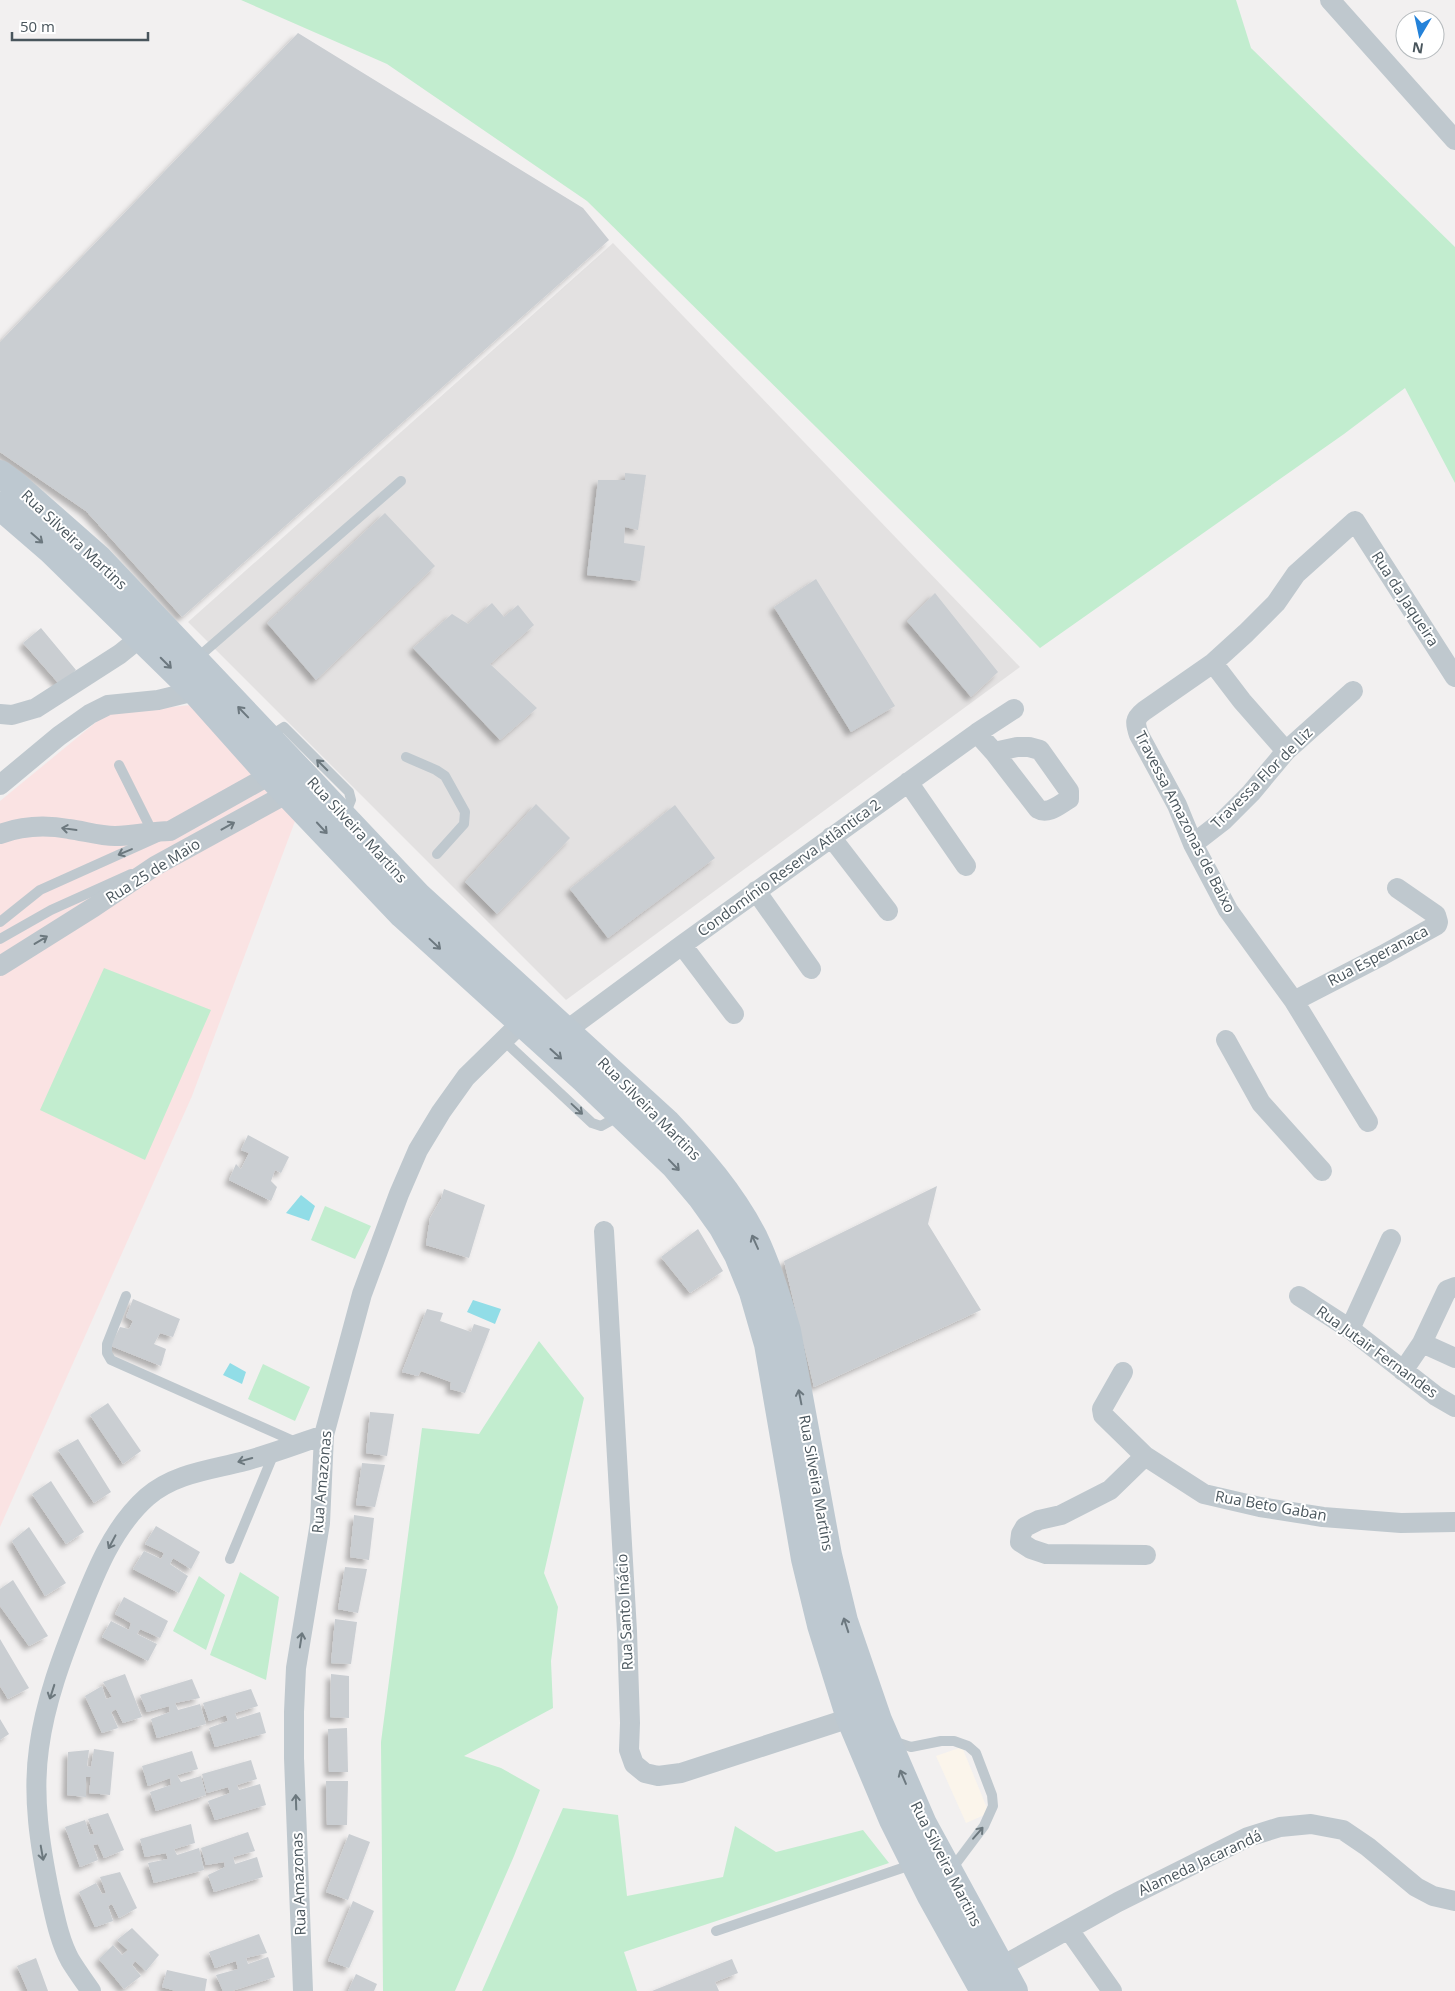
<svg xmlns="http://www.w3.org/2000/svg" width="1455" height="1991" viewBox="0 0 1455 1991" font-family="'Open Sans',sans-serif">
  <style>
    .commercial { fill: #fbf5eb }
    .education { fill: #e3e1e1 }
    .medical { fill: #fae3e3 }
    .green { fill: #c2edcf }
    .water { fill: #91dde7 }
    .building { fill: #caced2; filter: url(#shadow) }
    .lines { fill: none; stroke-linecap: round; stroke-linejoin: round }
    .lane { stroke: #bfc8ce; stroke-width: 10 }
    .street { stroke: #bfc8ce; stroke-width: 20 }
    .secondary { stroke: #bdc8d0; stroke-width: 28 }
    .oneway { stroke: #6c787f }
    .oneway2 { stroke: #6c787e }
    .labels { text-anchor: middle; stroke-width: 4; stroke-linejoin: round; paint-order: stroke }
    .street-label { font-size: 15px; fill: #49555c; stroke: #fff }
  </style>
  <defs>
    <filter id="shadow"><feDropShadow dx="-4.5" dy="4.5" stdDeviation="2.5" flood-color="#0004"/></filter>
  </defs>
  <rect width="100%" height="100%" fill="#f2f0f0"/>
  <path class="commercial" d="M962 1747 989 1813 966 1823 936 1756Z"/>
  <path class="education" d="M613 243 1020 667 566 1000 188 622Z"/>
  <path class="medical" d="M191 705 297 816 192 1096 0 1527V801L106 714Z"/>
  <path class="green" d="M241 0H1236L1251 48 1455 247V483L1405 388 1344 434 1040 648 587 201 387 64Z
    M104 968 211 1010 145 1160 40 1110Z
    M325 1206 371 1226 355 1259 311 1240Z
    M539 1341 584 1398 544 1573 558 1607 551 1661 553 1708 464 1756 501 1768 540 1790 514 1856 455 1991H383L381 1742 422 1428 479 1434Z
    M263 1364 310 1387 295 1421 248 1399Z
    M240 1572 279 1597 266 1680 210 1655Z
    M199 1576 225 1595 206 1650 173 1631Z
    M563 1808 618 1815 627 1896 723 1877 735 1826 776 1852 863 1830 889 1863 624 1952 637 1991H482Z"/>
  <path class="water" d="M301 1195 315 1206 309 1221 286 1213Z
    M473 1300 501 1309 495 1324 467 1312Z
    M230 1363 246 1372 242 1384 223 1375Z"/>
  <path class="building" d="M298 33 583 208 609 240 182 617 86 511 0 452V342Z
    M625 473 646 475 638 530 625 527 624 543 645 546 640 581 587 575 598 480H625Z
    M385 513 435 566 316 680 267 623Z
    M816 579 895 706 851 732 774 607Z
    M935 593 998 672 971 697 907 621Z
    M492 603 504 617 518 605 534 625 490 664 537 708 500 740 413 648 452 614 468 624Z
    M41 628 76 670 60 685 23 643Z
    M536 804 570 838 497 914 465 882Z
    M675 805 715 858 608 938 570 889Z
    M248 1135 289 1157 281 1173 275 1170 271 1181 277 1187 271 1201 229 1180 236 1164 241 1169 249 1153 241 1150Z
    M937 1186 928 1224 981 1310 814 1387 784 1261Z
    M444 1189 485 1205 469 1258 426 1245 430 1218 441 1199Z
    M698 1229 723 1271 690 1293 661 1257Z
    M133 1299 180 1319 173 1337 160 1333 154 1344 166 1349 161 1366 111 1346 120 1327 129 1329 133 1321 126 1317Z
    M427 1309 443 1313 440 1321 471 1332 474 1324 490 1329 465 1393 450 1389 451 1382 421 1371 418 1376 402 1372Z
    M108 1403 141 1451 123 1464 90 1415Z
    M370 1412 394 1414 387 1456 366 1453Z
    M78 1439 111 1492 94 1503 58 1450Z
    M362 1463 385 1465 375 1507 356 1505Z
    M51 1481 84 1532 66 1544 32 1494Z
    M354 1515 374 1518 369 1560 350 1557Z
    M156 1526 200 1552 191 1569 173 1558 170 1564 188 1576 179 1593 133 1569 144 1551 161 1559 164 1553 145 1544Z
    M29 1527 66 1583 45 1596 12 1541Z
    M345 1567 367 1569 358 1613 338 1609Z
    M13 1580 48 1636 29 1646 0 1606V1589Z
    M124 1597 168 1621 160 1638 140 1629 137 1634 157 1644 148 1661 102 1637 111 1621 129 1630 131 1623 115 1614Z
    M335 1619 357 1622 351 1664 331 1663Z
    M0 1639 29 1688 8 1699 0 1686Z
    M125 1674 142 1717 123 1723 116 1709 111 1712 118 1728 102 1733 85 1696 102 1686 106 1699 112 1697 103 1682Z
    M331 1674 349 1676V1718L330 1717Z
    M192 1679 200 1698 175 1703 178 1710 200 1704 206 1724 157 1738 151 1719 170 1712 169 1706 147 1712 140 1695Z
    M251 1689 258 1706 235 1713 237 1719 260 1712 266 1733 215 1747 209 1728 228 1721 226 1715 209 1721 203 1703Z
    M0 1719 9 1734 0 1740Z
    M347 1728 348 1772H329L328 1729Z
    M94 1749 114 1752 110 1795 89 1793 91 1777H86V1797L67 1795 68 1752 89 1750 87 1766 91 1767Z
    M192 1751 198 1769 177 1775 181 1782 201 1776 206 1795 156 1811 150 1792 171 1785 170 1778 148 1786 142 1766Z
    M251 1760 257 1779 237 1785 239 1790 260 1784 266 1805 215 1820 208 1801 230 1793 228 1787 207 1793 202 1774Z
    M326 1781H348L347 1825H327Z
    M108 1813 124 1850 104 1858 98 1844 93 1845 98 1860 80 1867 65 1827 85 1820 90 1835 94 1834 88 1819Z
    M191 1824 195 1843 174 1849 177 1855 199 1848 204 1870 154 1883 148 1863 168 1859 166 1853 145 1857 140 1839Z
    M248 1832 255 1851 233 1857 235 1864 257 1857 263 1877 214 1892 208 1875 225 1867 224 1862 206 1865 201 1848Z
    M349 1834 370 1842 348 1900 326 1892Z
    M120 1872 137 1908 119 1918 112 1904 108 1906 113 1921 95 1927 79 1892 96 1883 102 1894 106 1893 100 1877Z
    M353 1901 374 1911 349 1968 328 1961Z
    M132 1928 159 1955 146 1971 135 1961 132 1965 141 1976 124 1989 99 1959 113 1945 122 1955 128 1950 117 1940Z
    M259 1934 267 1953 246 1958 248 1964 268 1957 275 1977 232 1991H223L216 1975 238 1969 236 1961 215 1968 209 1952Z
    M36 1958 48 1991H28L17 1966Z
    M732 1959 738 1973 715 1982 719 1991H652Z
    M167 1970 207 1979 205 1991H176L162 1987Z
    M356 1974 377 1984 374 1991H348Z"/>
  <g class="lines">
    <path class="lane" d="M196 659 401 481
      M270 736 284 727 349 792 351 800 345 815
      M406 757 436 770 445 776 465 812 464 824 437 854
      M119 765 152 831
      M0 922 40 890 158 837
      M0 939 51 910 131 874
      M503 1040 592 1123 601 1126 621 1115
      M126 1296 107 1344V1353L111 1360 298 1443
      M230 1559 274 1453
      M893 1741 911 1747 941 1741H954L968 1746 976 1753 992 1795 993 1806 984 1826 951 1870
      M716 1931 914 1864"/>
    <path class="street" d="M1330 0 1455 140
      M1213 663 1242 701 1286 751
      M0 714 12 715 36 708 120 654 141 637
      M977 733 994 752 1038 809C1048 815 1059 805 1069 799V791L1040 750 1029 747H1017L994 752
      M908 782 966 866
      M0 785 59 736 90 714 108 705 158 700 195 691
      M0 834C22 826 47 825 69 829 84 831 100 836 115 836 134 836 151 831 170 831L270 775
      M831 837 888 911
      M1193 844 1224 820 1251 793 1286 751 1353 691
      M756 891 811 969
      M682 945 734 1014
      M0 966 94 907 155 866 288 793 295 784
      M1294 1001 1383 955 1437 925 1438 922 1436 915 1397 888
      M567 1030 682 945 977 733 1014 709
      M1226 1040 1261 1103 1322 1171
      M1368 1122 1294 1001 1228 910 1193 844 1177 805 1139 735C1135 723 1134 719 1144 711L1213 663 1246 633 1276 603 1296 574 1355 521 1455 677
      M604 1231 627 1631 630 1723 629 1750 634 1764 645 1773 658 1776 681 1773 850 1718
      M1299 1296 1350 1329 1436 1396 1455 1407
      M1350 1329 1391 1239
      M1422 1343 1455 1358
      M1403 1371 1422 1343 1447 1290 1455 1287
      M1123 1372 1102 1409 1103 1415 1145 1456 1204 1494 1260 1507 1323 1517 1401 1523 1455 1522
      M1145 1456 1110 1490 1061 1515 1039 1520 1025 1527 1021 1534 1020 1542 1031 1549 1046 1554 1146 1555
      M1069 1930 1112 1991
      M1000 1967 1118 1902 1248 1837 1280 1827 1311 1824 1343 1830 1368 1847 1416 1887 1433 1896 1455 1901
      M91 1991C84 1981 76 1970 70 1960 59 1940 55 1916 50 1895 40 1846 32 1797 39 1748 45 1702 62 1657 79 1614 95 1573 113 1527 147 1497 173 1474 209 1470 241 1462 269 1455 297 1444 324 1435
      M303 1991 294 1758V1712L296 1668 320 1523 324 1435 362 1294 399 1194 418 1150 441 1112 466 1077 521 1023"/>
    <path class="secondary" d="M0 474 16 486 99 559 418 896 667 1123C700 1158 732 1195 754 1238 768 1267 778 1300 787 1331L828 1555 844 1621 878 1720 923 1824 1014 1991
      M0 506 52 551 195 691 270 775 403 915 584 1079 675 1166 702 1198 722 1226 738 1255 753 1292 768 1344 805 1559 821 1625 850 1718 893 1820 931 1896 984 1991"/>
  </g>
  <defs><path id="oneway-shaft" d="M-6 0H5M1.5-3L5.5 0L1.5 3" fill="none" stroke-width="1.6" stroke-linecap="round" stroke-linejoin="round" transform="scale(1.25)"/></defs>
  <g class="oneway">
    <use href="#oneway-shaft" transform="translate(37 538) rotate(41)"/>
    <use href="#oneway-shaft" transform="translate(166 663) rotate(45)"/>
    <use href="#oneway-shaft" transform="translate(243 712) rotate(-134)"/>
    <use href="#oneway-shaft" transform="translate(322 828) rotate(47)"/>
    <use href="#oneway-shaft" transform="translate(435 944) rotate(43)"/>
    <use href="#oneway-shaft" transform="translate(556 1054) rotate(42)"/>
    <use href="#oneway-shaft" transform="translate(674 1165) rotate(46)"/>
    <use href="#oneway-shaft" transform="translate(755 1242) rotate(-114)"/>
    <use href="#oneway-shaft" transform="translate(800 1397) rotate(-101)"/>
    <use href="#oneway-shaft" transform="translate(846 1625) rotate(-108)"/>
    <use href="#oneway-shaft" transform="translate(903 1777) rotate(-113)"/>
  </g>
  <g class="oneway2">
    <use href="#oneway-shaft" transform="translate(322 765) rotate(-135)"/>
    <use href="#oneway-shaft" transform="translate(228 826) rotate(-29)"/>
    <use href="#oneway-shaft" transform="translate(69 829) rotate(-172)"/>
    <use href="#oneway-shaft" transform="translate(125 852) rotate(157)"/>
    <use href="#oneway-shaft" transform="translate(41 940) rotate(-31)"/>
    <use href="#oneway-shaft" transform="translate(577 1109) rotate(43)"/>
    <use href="#oneway-shaft" transform="translate(245 1460) rotate(165)"/>
    <use href="#oneway-shaft" transform="translate(112 1542) rotate(118)"/>
    <use href="#oneway-shaft" transform="translate(301 1640) rotate(-81)"/>
    <use href="#oneway-shaft" transform="translate(52 1692) rotate(108)"/>
    <use href="#oneway-shaft" transform="translate(296 1802) rotate(-92)"/>
    <use href="#oneway-shaft" transform="translate(978 1833) rotate(-49)"/>
    <use href="#oneway-shaft" transform="translate(42 1853) rotate(80)"/>
  </g>
  <g class="labels">
    <g class="street-label">
      <text transform="translate(74 540) rotate(43)" y="5">Rua Silveira Martins</text>
      <text transform="translate(1405 599) rotate(57)" y="5">Rua da Jaqueira</text>
      <text transform="translate(1262 778) rotate(-45)" y="5">Travessa Flor de Liz</text>
      <text transform="translate(1185 822) rotate(63)" y="5">Travessa Amazonas de Baixo</text>
      <text transform="translate(357 830) rotate(47)" y="5">Rua Silveira Martins</text>
      <text transform="translate(789 868) rotate(-36)" y="5">Condomínio Reserva Atlântica 2</text>
      <text transform="translate(153 871) rotate(-32)" y="5">Rua 25 de Maio</text>
      <text transform="translate(1378 956) rotate(-28)" y="5">Rua Esperanaca</text>
      <text transform="translate(649 1109) rotate(45)" y="5">Rua Silveira Martins</text>
      <text transform="translate(1377 1352) rotate(36)" y="5">Rua Jutair Fernandes</text>
      <text transform="translate(322 1482) rotate(-85)" y="5">Rua Amazonas</text>
      <text transform="translate(816 1483) rotate(80)" y="5">Rua Silveira Martins</text>
      <text transform="translate(1271 1506) rotate(10)" y="5">Rua Beto Gaban</text>
      <text transform="translate(625 1612) rotate(-93)" y="5">Rua Santo Inácio</text>
      <text transform="translate(1200 1863) rotate(-25)" y="5">Alameda Jacarandá</text>
      <text transform="translate(946 1864) rotate(63)" y="5">Rua Silveira Martins</text>
      <text transform="translate(299 1884) rotate(-92)" y="5">Rua Amazonas</text>
    </g>
  </g>
  <g transform="translate(1420 35) rotate(189)"><circle r="24" fill="#ffffff" stroke="#b6bbbe"/>
  <path d="M0-4L9 19L0 12L-9 19Z" fill="#2482d9"/>
  <text y="-8" font-size="14" font-weight="bold" text-anchor="middle" fill="#49555c">N</text>
  </g>
  <path d="M12 32v8h136v-8" fill="none" stroke="#49555c" stroke-width="2.5"/>
  <text x="20" y="32" font-size="15" fill="#49555c" stroke="#ffffff" stroke-width="4" paint-order="stroke">50 m</text>
</svg>
